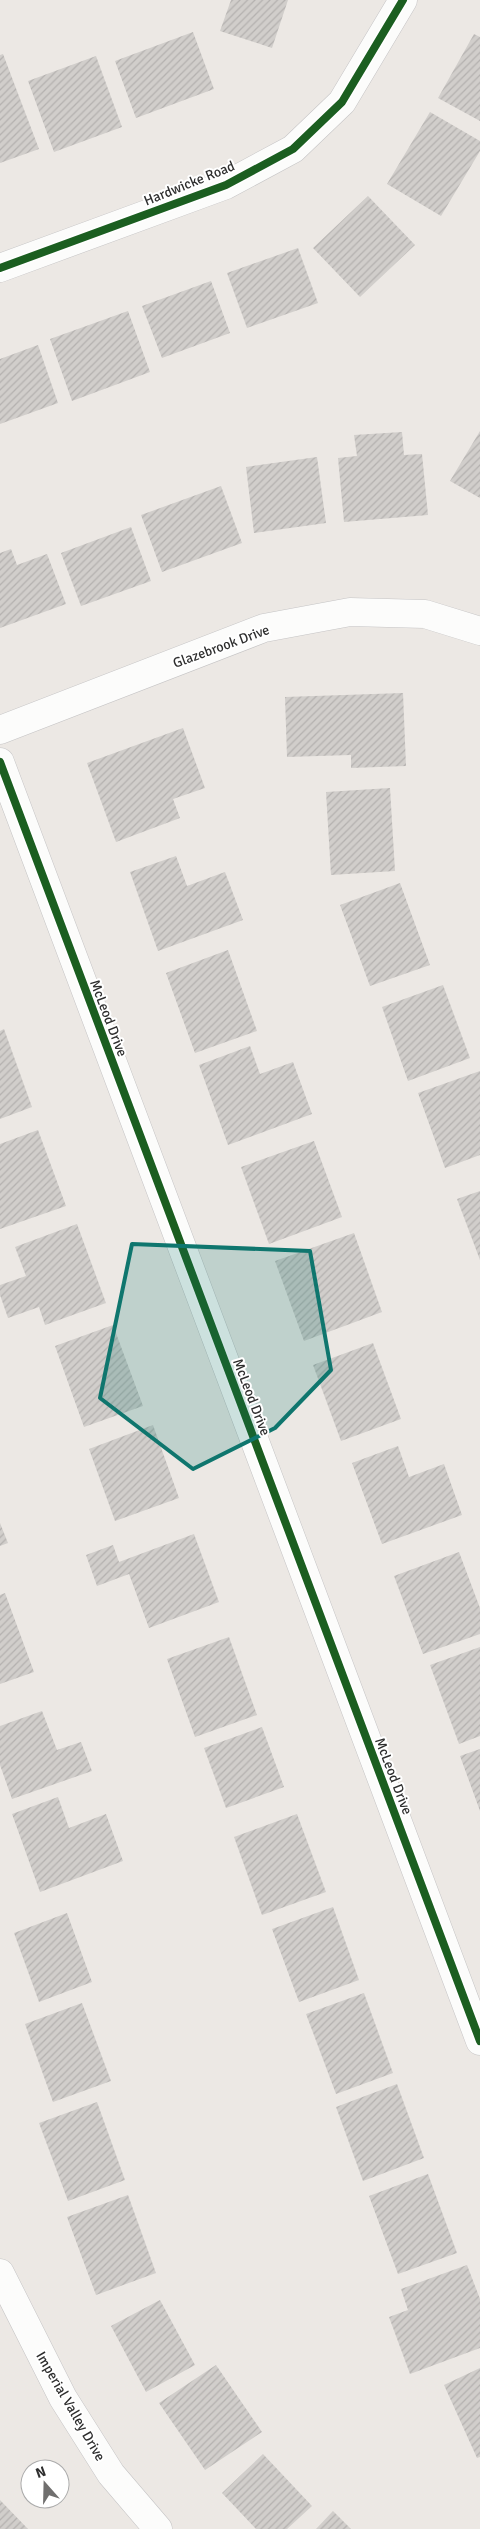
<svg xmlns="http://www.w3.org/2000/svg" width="480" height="2529" viewBox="0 0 480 2529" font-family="Signika,sans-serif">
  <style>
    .building { fill: url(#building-hatch) }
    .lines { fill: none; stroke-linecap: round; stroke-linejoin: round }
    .street-casing { stroke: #c5c4c5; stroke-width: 29 }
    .secondary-casing { stroke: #c5c4c5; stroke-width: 29 }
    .street { stroke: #fcfcfb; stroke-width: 28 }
    .secondary { stroke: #fcfcfb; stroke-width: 28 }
    .cycleway-casing { stroke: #fff; stroke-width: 11 }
    .cycleway { stroke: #1b5e20; stroke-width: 8 }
    .marked { fill: #0f766e; fill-opacity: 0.2; stroke: #0f766e; stroke-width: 4; stroke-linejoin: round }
    .labels { text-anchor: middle; stroke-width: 4; stroke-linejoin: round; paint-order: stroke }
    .street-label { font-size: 14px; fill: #2e2e2e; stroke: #fff }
  </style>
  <defs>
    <pattern id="building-hatch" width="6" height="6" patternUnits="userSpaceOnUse" patternTransform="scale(1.25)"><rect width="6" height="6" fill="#d1cecb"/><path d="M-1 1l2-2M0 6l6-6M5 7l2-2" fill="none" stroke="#b4b1af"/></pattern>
  </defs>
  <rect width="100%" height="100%" fill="#ece8e4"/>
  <path class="building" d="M231 0H288L272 48 220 31Z
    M193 32 214 89 136 118 115 61Z
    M474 34 480 37V121L438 98Z
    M3 54 39 149 0 163V55Z
    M96 56 122 127 54 152 28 81Z
    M430 112 480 141V151L441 216 387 184Z
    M368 196 415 245 360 297 313 248Z
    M298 248 318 303 247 328 227 273Z
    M211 281 230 333 162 358 142 306Z
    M128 311 150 372 72 401 50 339Z
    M38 345 58 403 0 424V359Z
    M480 431V498L450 481Z
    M402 432 404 455 422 454 428 515 344 522 338 458 357 456 354 435Z
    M317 457 326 523 254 533 246 467Z
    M221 486 242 543 162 572 141 515Z
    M131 527 151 581 81 606 61 553Z
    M11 549 17 565 47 554 66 604 0 628V553Z
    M403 693 406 766 351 768V755L287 757 285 697Z
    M183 728 205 788 173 799 180 818 116 842 87 763Z
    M390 788 395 871 331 875 326 792Z
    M176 856 187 886 225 872 243 920 158 951 130 872Z
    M400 883 430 965 370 986 340 905Z
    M228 950 257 1031 195 1053 166 973Z
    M443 985 470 1058 408 1081 382 1007Z
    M4 1029 32 1107 0 1119V1031Z
    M250 1046 260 1074 293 1062 312 1114 228 1145 199 1065Z
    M480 1071V1155L445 1168 418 1093Z
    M38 1130 66 1206 0 1229V1144Z
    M314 1141 342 1217 269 1244 241 1167Z
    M480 1191V1260L457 1199Z
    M77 1224 106 1303 45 1325 39 1307 8 1318 0 1295V1285L26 1276 15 1247Z
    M354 1233 382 1312 304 1341 275 1261Z
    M113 1325 143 1406 84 1427 55 1346Z
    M373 1343 401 1419 341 1441 313 1365Z
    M153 1425 179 1498 115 1521 89 1449Z
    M398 1446 409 1477 444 1464 462 1515 382 1544 352 1463Z
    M0 1523 8 1543 0 1546Z
    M194 1534 219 1602 149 1628 129 1574 97 1586 86 1555 113 1545 119 1562Z
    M459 1552 480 1608V1634L423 1654 394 1576Z
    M5 1593 34 1672 0 1684V1595Z
    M229 1637 257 1715 195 1737 167 1659Z
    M480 1647V1736L459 1744 430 1665Z
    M42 1711 57 1750 81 1742 92 1771 12 1799 0 1765V1726Z
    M262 1727 284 1787 226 1808 204 1748Z
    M480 1749V1811L460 1756Z
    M58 1797 69 1828 106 1814 123 1861 40 1892 12 1814Z
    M297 1814 326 1892 262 1915 234 1837Z
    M333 1907 359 1980 299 2002 272 1929Z
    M67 1913 92 1982 39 2002 14 1933Z
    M364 1993 393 2073 336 2094 306 2014Z
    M82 2003 111 2081 53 2102 25 2024Z
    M397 2084 424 2158 363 2181 336 2107Z
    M97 2102 125 2180 68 2201 39 2123Z
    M428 2174 457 2253 398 2274 369 2196Z
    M128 2195 156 2273 96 2295 67 2217Z
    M467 2265 480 2299V2348L410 2374 389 2317 408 2310 401 2289Z
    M160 2300 195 2365 146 2392 111 2326Z
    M216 2365 262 2432 205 2470 159 2403Z
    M480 2368V2457L477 2458 444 2385Z
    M263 2454 312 2506 287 2529H256L222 2493Z
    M0 2500 28 2529H0Z
    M333 2511 351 2529H316Z"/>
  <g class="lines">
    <g class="street-casing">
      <path id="street" d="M0 268 226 185 293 149 342 102 403 0
        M0 730 264 628 350 612 425 614 480 631
        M0 762 480 2041"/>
    </g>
    <g class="secondary-casing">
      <path id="secondary" d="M0 2273 63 2398 111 2474 158 2529"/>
    </g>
    <use href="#street" class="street"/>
    <use href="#secondary" class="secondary"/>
    <g class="cycleway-casing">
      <path id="cycleway" d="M0 268 226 185 293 149 342 102 403 0
        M0 762 480 2041"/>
    </g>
    <use href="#cycleway" class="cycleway"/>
  </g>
  <path class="marked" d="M132 1244 310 1251 331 1370 275 1428 193 1469 100 1398Z"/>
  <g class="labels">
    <g class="street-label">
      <text transform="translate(189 183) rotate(-22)" y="5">Hardwicke Road</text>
      <text transform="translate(221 646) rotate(-20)" y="5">Glazebrook Drive</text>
      <text transform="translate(109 1018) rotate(69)" y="5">McLeod Drive</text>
      <text transform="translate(252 1397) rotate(69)" y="5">McLeod Drive</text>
      <text transform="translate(394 1776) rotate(69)" y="5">McLeod Drive</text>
      <text transform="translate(71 2406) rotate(60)" y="5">Imperial Valley Drive</text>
    </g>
  </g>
  <g transform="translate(45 2484) rotate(340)"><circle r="24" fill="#ffffff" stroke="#ababab"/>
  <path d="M0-4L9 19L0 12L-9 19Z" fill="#706f6e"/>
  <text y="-8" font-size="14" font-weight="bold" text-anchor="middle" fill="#2e2e2e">N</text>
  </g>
</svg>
